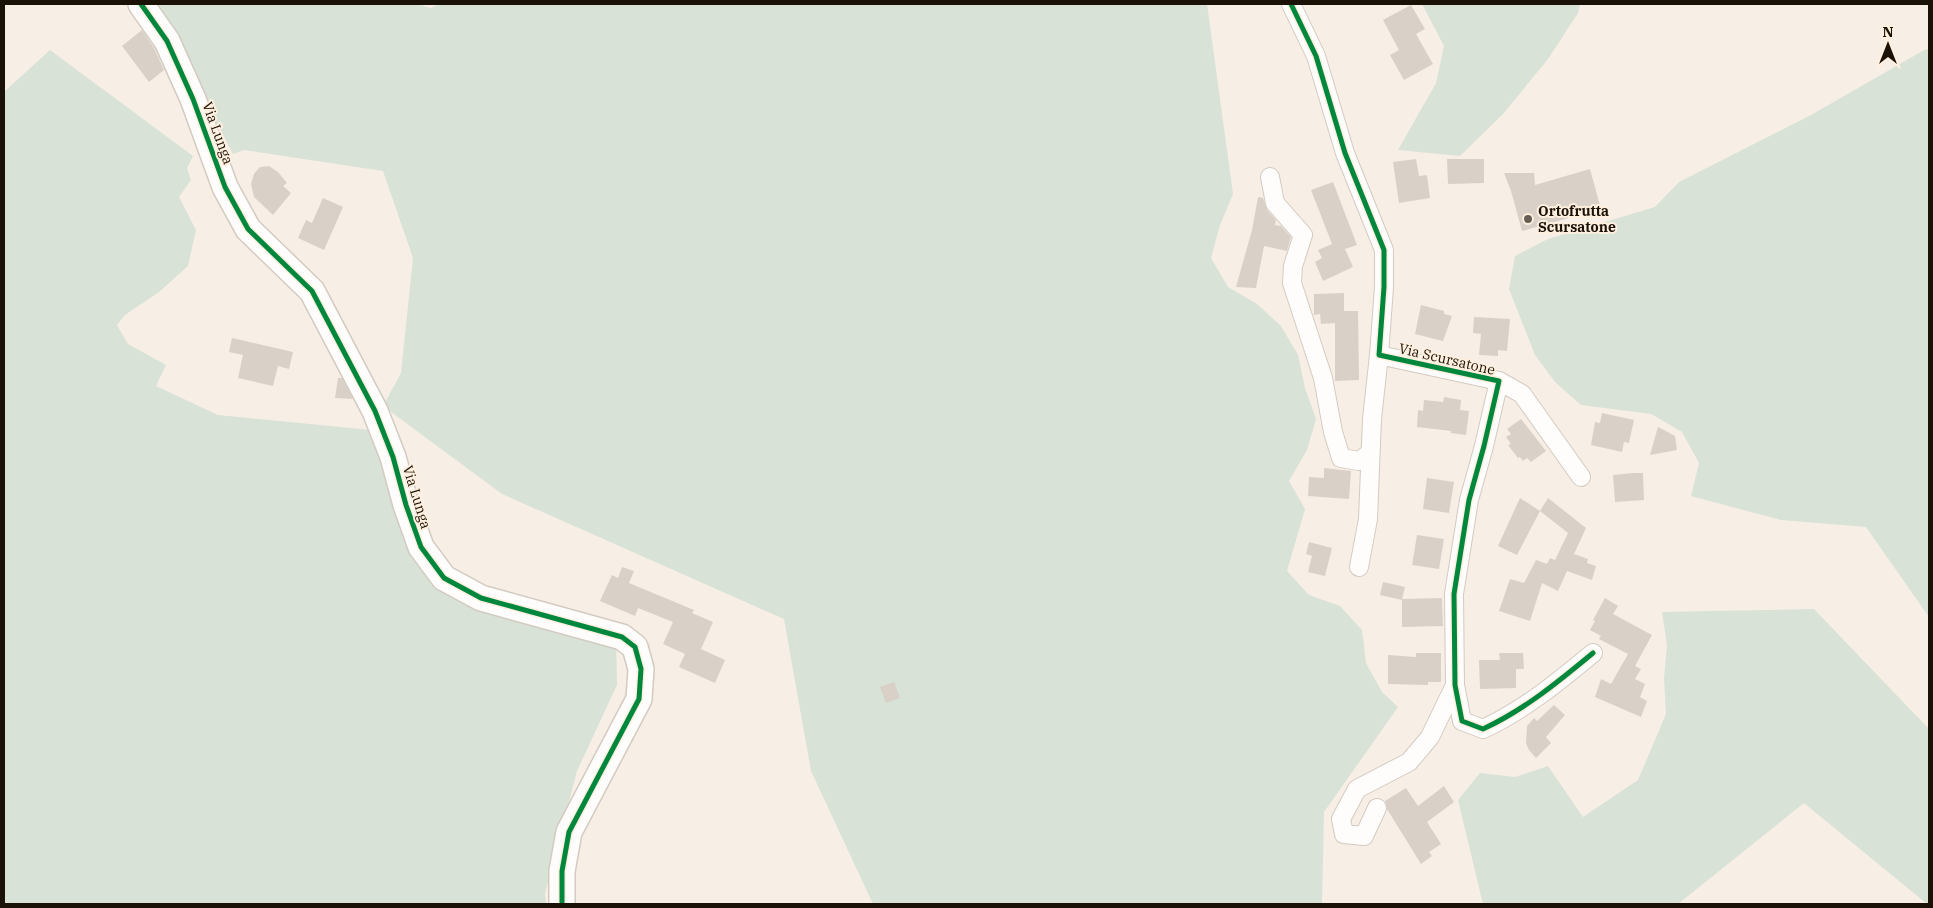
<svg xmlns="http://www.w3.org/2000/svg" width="1933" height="908" viewBox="0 0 1933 908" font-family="'IBM Plex Serif',serif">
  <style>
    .green { fill: #d8e2d7 }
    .building { fill: #d9d0c7 }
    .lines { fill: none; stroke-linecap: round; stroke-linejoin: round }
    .street-casing { stroke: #d3cac1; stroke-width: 20 }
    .secondary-casing { stroke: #d3cac1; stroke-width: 28 }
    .street { stroke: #fefdfb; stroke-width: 18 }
    .secondary { stroke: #fefdfb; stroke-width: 25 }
    .cycleway-casing { stroke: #ffefde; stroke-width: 8 }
    .cycleway { stroke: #00873e; stroke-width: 5 }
    .poi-dot { fill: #675f55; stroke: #ffefde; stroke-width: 2 }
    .labels { text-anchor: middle; stroke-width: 4; stroke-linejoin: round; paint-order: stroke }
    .street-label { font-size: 14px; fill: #1a1207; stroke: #ffefde }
    .poi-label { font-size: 14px; font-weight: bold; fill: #1a1207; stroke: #ffefde; text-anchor: start }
  </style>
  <rect width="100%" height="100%" fill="#f7efe6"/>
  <path class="green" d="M154 4H418L431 8 439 4H1207L1233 194 1220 225 1211 258 1228 287 1257 304 1281 326 1298 355 1305 388 1316 419 1307 450 1289 481 1305 509 1287 571 1309 595 1340 606 1362 630 1366 663 1382 692 1398 707 1324 812 1322 904H873L811 771 784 619 502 494 383 406 401 373 413 258 383 171 244 150 233 154Z
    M1422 4H1580L1578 13 1548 59 1503 114 1460 156 1398 150 1436 83 1444 46Z
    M1926 49 1929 50V617L1866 527 1781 520 1691 496 1699 463 1682 432 1651 414 1581 405 1555 382 1535 355 1509 289 1515 256 1548 239 1655 207 1679 182 1811 115Z
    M50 50 193 156 187 168 191 180 179 197 196 230 188 266 159 292 125 315 117 325 128 344 166 365 156 386 218 415 371 430 432 568 616 638 617 685 577 771 545 894 546 904H4V92Z
    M1814 609 1929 729V904H1927L1804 803 1678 904H1483L1458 800 1480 773 1515 777 1548 766 1583 817 1638 780 1666 714 1664 678 1667 645 1662 612Z"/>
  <path class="building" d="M1411 5 1425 29 1416 34 1433 64 1404 80 1390 55 1399 50 1383 20Z
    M142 30 154 48 164 70 149 82 122 46Z
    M1416 159 1419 176 1427 175 1430 198 1399 203 1393 162Z
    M1447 159H1484V183L1448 184Z
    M269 166 278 172 287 183 283 186 291 193 273 215 254 197 251 184 254 174 260 167Z
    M1590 169 1601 209 1522 231 1511 191 1504 173H1534L1535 185Z
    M1333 182 1357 245 1345 249 1353 267 1323 281 1315 262 1322 258 1318 250 1332 244 1311 190Z
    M1258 197 1263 198 1267 210 1276 220 1275 225 1281 226 1291 237 1287 251 1264 246 1256 288 1236 287 1252 230Z
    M323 198 343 207 324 250 298 238 306 220 312 223Z
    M1344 293V311H1358L1359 380 1335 381V323L1321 324 1320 314 1314 315V294Z
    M1421 305 1444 311V314L1452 316 1443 341 1415 334Z
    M1474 317 1510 319 1507 351 1498 350V356L1479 355 1481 334 1473 333Z
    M232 338 293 352 289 369 278 366 273 386 238 378 243 355 229 352Z
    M338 378H342L353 399 335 398Z
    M1444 397 1461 400 1460 410 1469 411 1466 435 1451 433V431L1417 427 1418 410 1423 411 1424 400 1443 402Z
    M1602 413 1634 420 1629 443 1624 442 1622 452 1591 445 1595 422 1600 423Z
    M1521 419 1546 451 1531 462 1527 458 1523 461 1520 457 1518 458 1508 445 1511 444 1506 437 1511 434 1507 429Z
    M1658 427 1675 436 1677 450 1650 455Z
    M1324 468 1351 471 1349 499 1308 496 1309 477 1324 478Z
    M1633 473H1643L1644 500 1615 502 1613 475Z
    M1427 478 1454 482 1449 513 1423 509Z
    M1520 498 1540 511 1517 555 1498 546Z
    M1548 498 1586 528 1574 554 1588 559 1587 563 1596 566 1592 580 1567 571 1558 591 1542 583 1530 621 1499 611 1510 579 1524 583 1536 560 1547 564 1550 558 1555 560 1568 533 1540 511Z
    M1417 535 1444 539 1439 569 1412 565Z
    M1309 542 1332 548 1325 576 1308 572 1312 556 1306 554Z
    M622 567 634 571 629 583 694 610 692 613 713 622 701 649 725 660 715 683 679 667 685 654 663 644 673 622 638 608 635 616 600 601 612 575 618 578Z
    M1383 582 1405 587 1402 599 1442 598 1443 626 1402 627V600L1380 595Z
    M1605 598 1618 606 1613 614 1652 635 1635 666 1641 669 1635 679 1645 684 1640 697 1647 701 1641 717 1595 697 1601 679 1611 684 1628 654 1599 639 1601 636 1590 630 1595 621 1593 620Z
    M1416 653H1441V682H1428V685L1388 684V655L1416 657Z
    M1499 653H1523L1524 669H1516V688L1480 689 1479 660H1500Z
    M894 682 900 698 886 703 880 687Z
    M1554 705 1565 715 1546 737 1551 743 1536 758 1529 750 1526 743 1527 726 1534 718 1537 721Z
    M1444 786 1454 802 1427 822 1441 844 1429 852 1432 856 1421 864 1387 809 1385 801 1406 788 1418 806Z"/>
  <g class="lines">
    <g class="street-casing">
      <path id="street" d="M1291 4 1316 56 1345 153 1384 250V287L1379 355 1499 381 1484 446 1469 500 1454 594 1455 685 1462 721 1483 729C1524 710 1558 682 1593 653
        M1270 177 1275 203 1303 235 1293 266 1292 283 1323 378 1333 432 1341 458 1359 461 1370 453
        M1499 381 1522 394 1581 477
        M1359 567 1368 519 1372 419 1379 355
        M1377 808 1364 836 1344 834 1341 819 1357 789 1409 762 1430 737 1455 685"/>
    </g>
    <g class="secondary-casing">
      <path id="secondary" d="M141 4 167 41 193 99 225 187 248 229 312 291 375 411 393 457 406 505 421 547 444 578 481 598 622 637 635 647 641 669 639 699 569 832 562 871V904"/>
    </g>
    <use href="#street" class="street"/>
    <use href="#secondary" class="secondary"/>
    <g class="cycleway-casing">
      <path id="cycleway" d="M141 4 167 41 193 99 225 187 248 229 312 291 375 411 393 457 406 505 421 547 444 578 481 598 622 637 635 647 641 669 639 699 569 832 562 871V904
        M1291 4 1316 56 1345 153 1384 250V287L1379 355 1499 381 1484 446 1469 500 1454 594 1455 685 1462 721 1483 729C1524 710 1558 682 1593 653"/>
    </g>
    <use href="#cycleway" class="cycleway"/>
  </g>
  <circle class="poi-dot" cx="1528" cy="219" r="5"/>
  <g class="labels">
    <g class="street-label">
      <text transform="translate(218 133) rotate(70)" y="5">Via Lunga</text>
      <text transform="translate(1447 359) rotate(13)" y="5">Via Scursatone</text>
      <text transform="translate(417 497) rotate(73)" y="5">Via Lunga</text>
    </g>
    <g class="poi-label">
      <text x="1538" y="216">Ortofrutta<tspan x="1538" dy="16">Scursatone</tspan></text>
    </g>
  </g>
  <rect width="1933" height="908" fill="none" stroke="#1a1207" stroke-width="10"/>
  <g transform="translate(1888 45)" stroke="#ffefde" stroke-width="4" paint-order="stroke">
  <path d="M0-4L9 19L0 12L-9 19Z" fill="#1a1207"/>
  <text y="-8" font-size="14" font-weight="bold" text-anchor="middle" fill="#1a1207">N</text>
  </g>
</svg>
